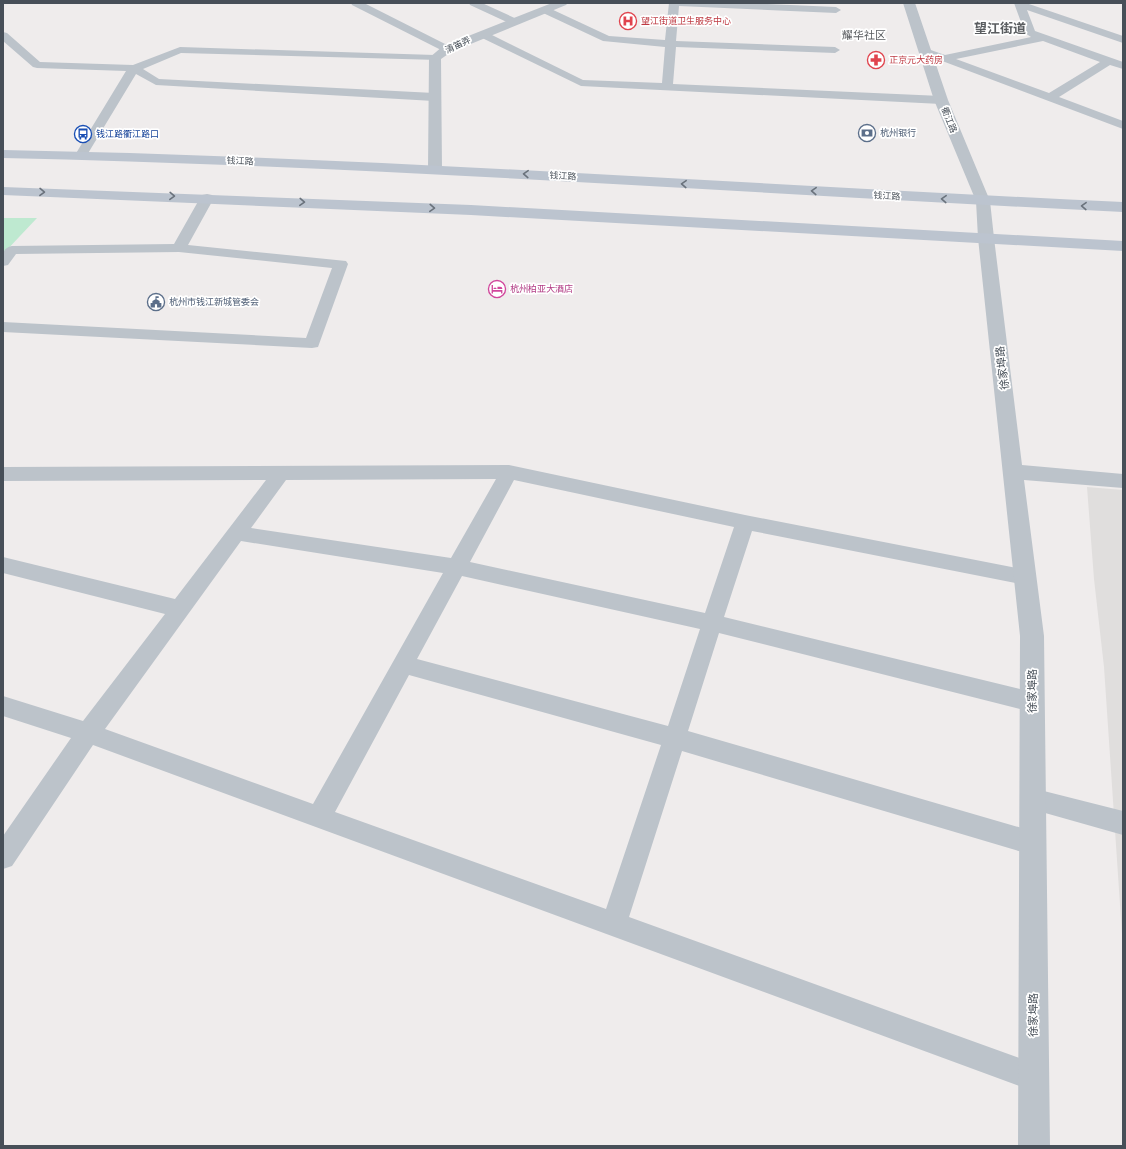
<svg xmlns="http://www.w3.org/2000/svg" width="1126" height="1149" viewBox="0 0 1126 1149" font-family="'Exo 2','Noto Sans SC',sans-serif">
  <style>
    .education { fill: #e0dedd }
    .green { fill: #bee9d0 }
    .lines { fill: none; stroke-linecap: round; stroke-linejoin: round }
    .service { fill: #bcc3ca; fill-rule: evenodd }
    .minor { fill: #bcc3ca; fill-rule: evenodd }
    .tertiary { fill: #bcc3ca; fill-rule: evenodd }
    .secondary { fill: #bcc4cf; fill-rule: evenodd }
    .oneway { stroke: #6a727c }
    .labels { text-anchor: middle; stroke-width: 3.5; stroke-linejoin: round; paint-order: stroke }
    .far-health-label { font-size: 9px; fill: #be3a42; stroke: #fff; text-anchor: start }
    .far-street-label { font-size: 9px; fill: #474f58; stroke: #fff }
    .far-service-label { font-size: 9px; fill: #4e5e75; stroke: #fff; text-anchor: start }
    .far-transit-label { font-size: 9px; fill: #164399; stroke: #fff; text-anchor: start }
    .far-hotel-label { font-size: 9px; fill: #b23c85; stroke: #fff; text-anchor: start }
    .far-quarter-label { font-size: 11px; fill: #5a5d60; stroke: #fff }
    .street-label { font-size: 11px; fill: #474f58; stroke: #fff }
    .far-district-label { font-size: 13px; font-weight: bold; fill: #5a5d60; stroke: #fff }
  </style>
  <rect width="100%" height="100%" fill="#efecec"/>
  <path class="education" d="M1087 487 1123 490V949L1104 667 1094 579Z"/>
  <path class="green" d="M3 218H37L3 254Z"/>
  <g class="lines">
    <path class="service" d="M351 3H364L451 47 452 49 451 51H443L352 5Z
      M469 3H482L519 20 520 22 519 24H511L470 5Z
      M669 3H748L836 7 841 10 836 13 679 6 676 41 835 47 840 50 835 53 676 47 673 84 941 96 945 97 947 100 945 103 941 104 581 86 478 36 477 34 482 31 486 32 583 80 662 83 665 47 603 41 541 12 540 10 541 8H549L609 36 665 40Z
      M1014 3H1026L1123 36V43L1027 10 1035 31 1123 62V69L1110 65 1059 97 1123 121V129L921 53 920 51 925 48 945 55 1031 37 1025 33ZM1043 41 1100 62 1049 93 956 59Z
      M3 32 7 33 40 62 133 65 180 47 435 55 441 58 439 60 181 53 143 69 159 79 434 93 438 94 440 97 438 100 434 101 156 85 136 74 87 155 86 158H76L75 155 126 71 37 68 33 67 3 41Z
      M207 194 212 195 214 198 188 245 346 261 348 264 318 347 312 348 3 332V322L306 338 332 268 179 252 16 254 8 265 3 266C3 257 1 248 12 246L174 244 200 198 202 195Z
      M509 465 745 515 1032 571 1035 577 1032 583 1025 585 752 531 724 617 1032 692 1040 695 1043 702 1040 709 1032 712 719 633 688 731 1032 831 1041 834 1044 843 1041 852 1032 855 682 751 629 917 1033 1063 1043 1067 1047 1077 1043 1087 1033 1091 93 745 12 866 3 869V836L71 738 3 716V696L83 721 165 614 3 573V557L175 599 266 480 3 481V467ZM496 479 451 558 251 528 286 480ZM514 480 734 527 705 613 470 562ZM241 541 443 573 313 804 105 729ZM462 576 700 629 668 726 417 659ZM409 675 661 745 606 909 335 812Z
      M1032 788 1123 811V835L1024 807 1020 799 1024 791Z"/>
    <path class="minor" d="M552 3H568L566 5 451 52 441 59 442 169 440 172 435 173 430 172 428 169 429 58 443 46Z
      M986 233 992 235 994 238 1022 465 1123 474V488L1024 480 1044 636 1050 1146H1018L1020 636 978 238 980 235Z"/>
    <path class="tertiary" d="M903 3H915L948 100 990 201 994 238 992 241 986 243 980 241 978 238 976 201 934 100Z"/>
    <path class="secondary" d="M3 150C377 157 750 185 1123 202V212C750 194 377 166 3 158Z
      M3 187 471 205 1123 241V251L471 215 3 195Z"/>
  </g>
  <defs><path id="oneway-chevron" d="M-2-3.5L2.5 0L-2 3.5" fill="none" stroke-width="1.6" stroke-linecap="round" stroke-linejoin="round"/></defs>
  <g class="oneway">
    <use href="#oneway-chevron" transform="translate(526 174) rotate(-177)"/>
    <use href="#oneway-chevron" transform="translate(684 184) rotate(-177)"/>
    <use href="#oneway-chevron" transform="translate(814 191) rotate(-177)"/>
    <use href="#oneway-chevron" transform="translate(42 192) rotate(1)"/>
    <use href="#oneway-chevron" transform="translate(172 196) rotate(2)"/>
    <use href="#oneway-chevron" transform="translate(944 199) rotate(-177)"/>
    <use href="#oneway-chevron" transform="translate(302 202) rotate(3)"/>
    <use href="#oneway-chevron" transform="translate(1084 206) rotate(-178)"/>
    <use href="#oneway-chevron" transform="translate(432 208) rotate(3)"/>
  </g>
  <defs>
    <g id="hospital-ring" transform="scale(0.9)"><circle r="9.5" fill="#fff" stroke="#e0444e" stroke-width="1.5"/><path d="M-5-5h3v3.5h4V-5h3V5h-3V1.5h-4V5h-3Z" fill="#e0444e"/></g>
    <g id="pharmacy-ring" transform="scale(0.9)"><circle r="9.5" fill="#fff" stroke="#e0444e" stroke-width="1.5"/><path d="M-2-6h4v4h4v4h-4v4h-4v-4h-4v-4h4Z" fill="#e0444e"/></g>
    <g id="bank-ring" transform="scale(0.9)"><circle r="9.5" fill="#fff" stroke="#5c6f8a" stroke-width="1.5"/><path d="M-6-4H6V4H-6ZM0-2.3a2.3 2.3 0 1 0 0 4.6a2.3 2.3 0 1 0 0-4.6Z" fill="#5c6f8a"/></g>
    <g id="bus-ring" transform="scale(0.9)"><circle r="9.5" fill="#fff" stroke="#1a4fb4" stroke-width="1.5"/><path d="M-5-6H5V4H4V6H2V4H-2V6H-4V4H-5ZM-3.5-4V0h7V-4ZM-3.5 1.2v1.5H-2V1.2ZM2 1.2v1.5H3.5V1.2Z" fill="#1a4fb4"/></g>
    <g id="hotel-ring" transform="scale(0.9)"><circle r="9.5" fill="#fff" stroke="#d1479c" stroke-width="1.5"/><path d="M-6-4.5h1.5V1H6V5H4.5V3h-9V5H-6ZM-4 0a1.8 1.8 0 1 1 3.6 0ZM.5 0V-2.5h3Q6-2.5 6 0Z" fill="#d1479c"/></g>
    <g id="civic-ring" transform="scale(0.9)"><circle r="9.5" fill="#fff" stroke="#5c6f8a" stroke-width="1.5"/><path d="M-.6-6.5H3V-4.5H.6V-3L4-1V1h2V6H-6V1h2V-1L-.6-3ZM-1.2 2.5V6h2.4V2.5Z" fill="#5c6f8a"/></g>
  </defs>
  <g fill-rule="evenodd">
    <use href="#hospital-ring" x="628" y="21"/>
    <use href="#pharmacy-ring" x="876" y="60"/>
    <use href="#bank-ring" x="867" y="133"/>
    <use href="#bus-ring" x="83" y="134"/>
    <use href="#hotel-ring" x="497" y="289"/>
    <use href="#civic-ring" x="156" y="302"/>
  </g>
  <g class="labels">
    <g class="far-health-label">
      <text x="641" y="24">望江街道卫生服务中心</text>
      <text x="889" y="63">正京元大药房</text>
    </g>
    <g class="far-street-label">
      <text transform="translate(458 45) rotate(-25)" y="3">清笛弄</text>
      <text transform="translate(949 120) rotate(68)" y="3">衢江路</text>
      <text transform="translate(240 161) rotate(2)" y="3">钱江路</text>
      <text transform="translate(563 176) rotate(3)" y="3">钱江路</text>
      <text transform="translate(887 196) rotate(3)" y="3">钱江路</text>
    </g>
    <g class="far-service-label">
      <text x="880" y="136">杭州银行</text>
      <text x="169" y="305">杭州市钱江新城管委会</text>
    </g>
    <g class="far-transit-label">
      <text x="96" y="137">钱江路衢江路口</text>
    </g>
    <g class="far-hotel-label">
      <text x="510" y="292">杭州柏亚大酒店</text>
    </g>
    <g class="far-quarter-label">
      <text x="864" y="39">耀华社区</text>
    </g>
    <g class="street-label">
      <text transform="translate(1002 368) rotate(-97)" y="4">徐家埠路</text>
      <text transform="translate(1032 691) rotate(-90)" y="4">徐家埠路</text>
      <text transform="translate(1033 1015) rotate(-90)" y="4">徐家埠路</text>
    </g>
    <g class="far-district-label">
      <text x="1000" y="33">望江街道</text>
    </g>
  </g>
  <rect width="1126" height="1149" fill="none" stroke="#474f58" stroke-width="8"/>
</svg>
